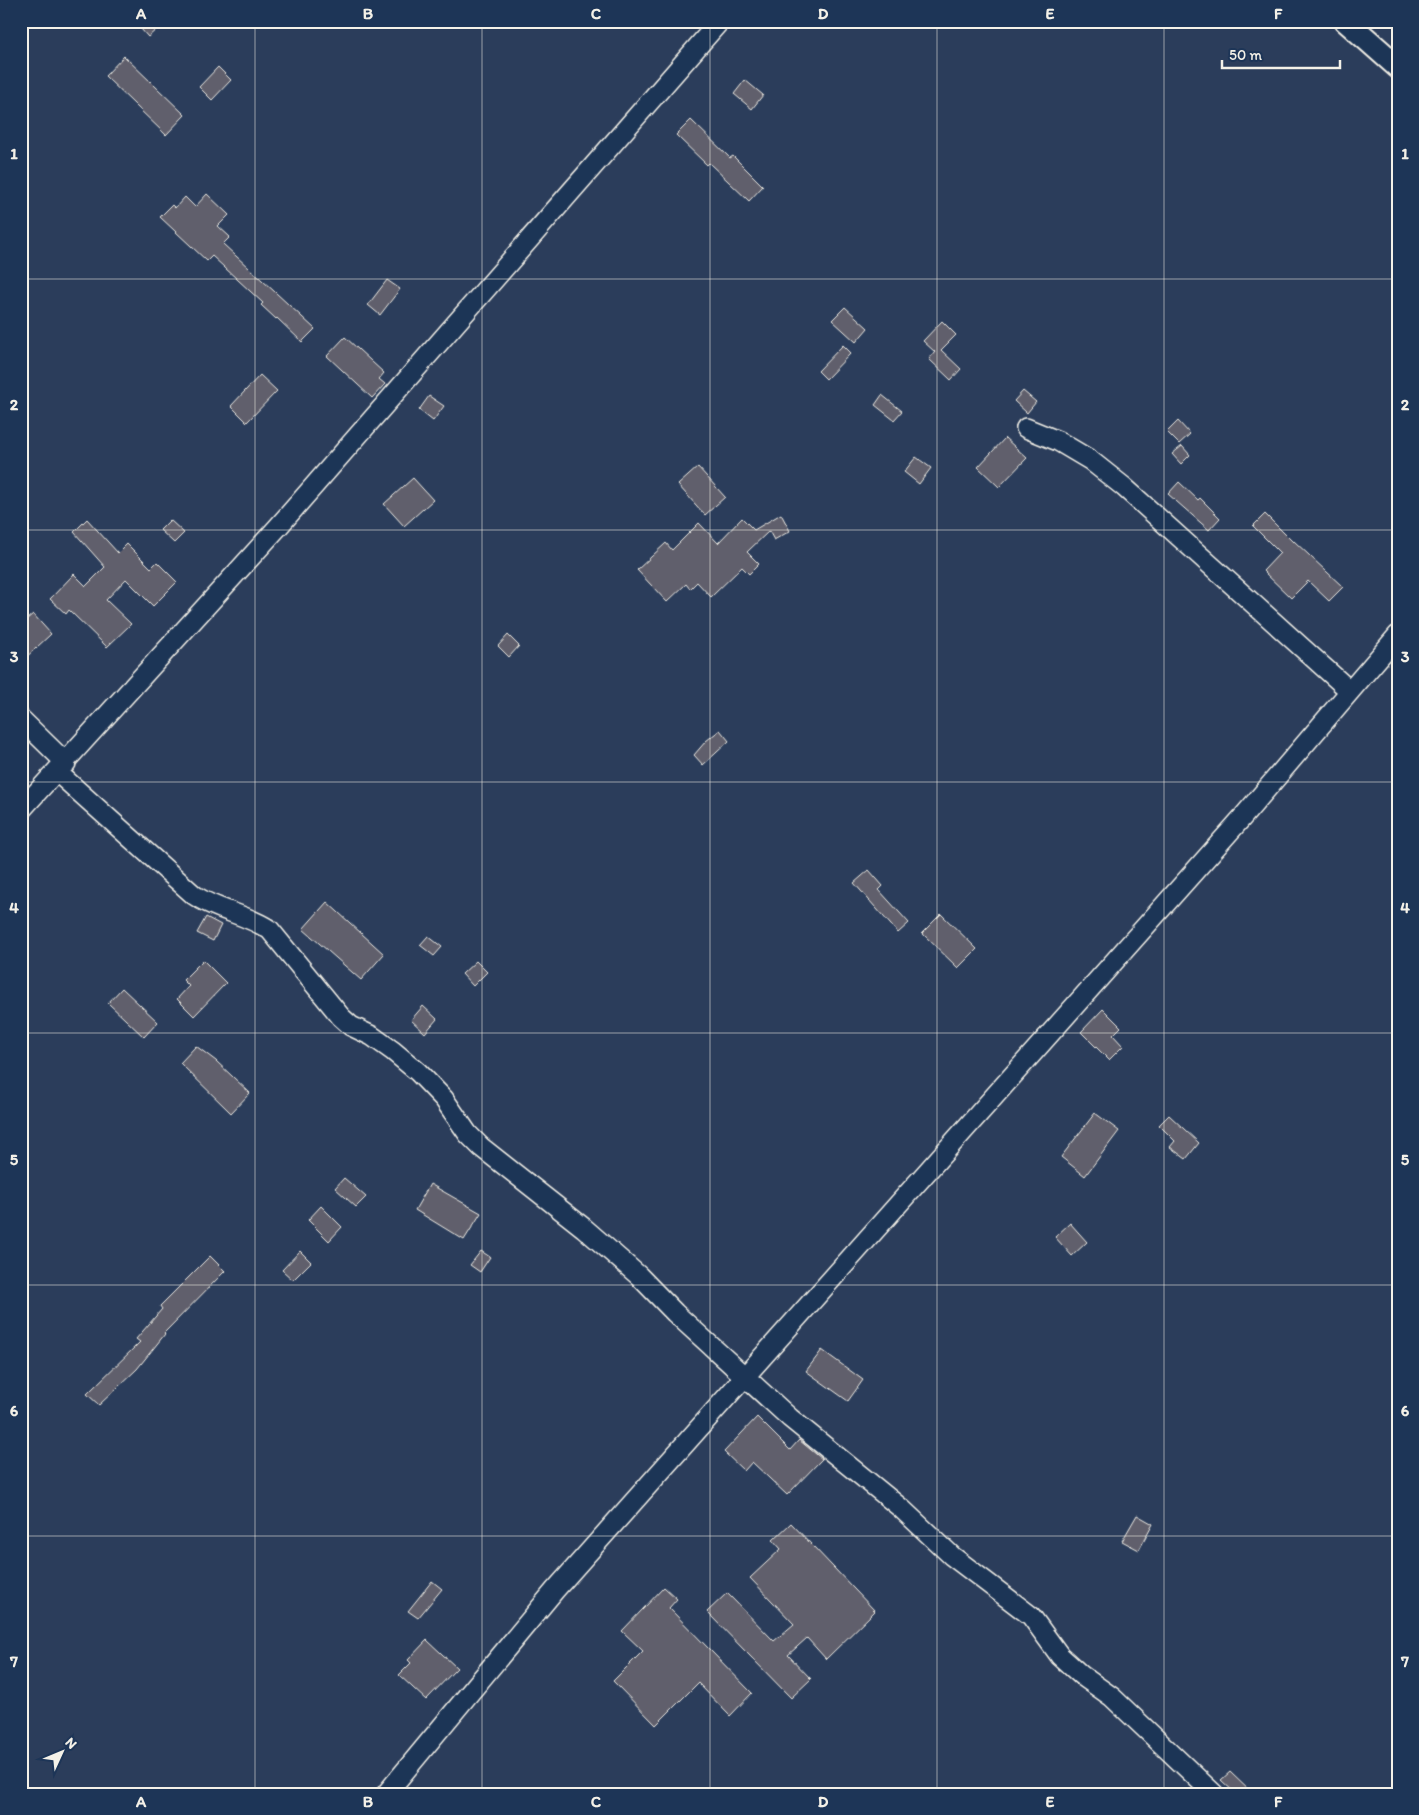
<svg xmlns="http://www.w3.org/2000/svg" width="1419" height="1815" viewBox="0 0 1419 1815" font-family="Itim,sans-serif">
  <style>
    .building { fill: #615f6c; stroke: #f4f1e8 }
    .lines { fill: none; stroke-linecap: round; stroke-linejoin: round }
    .minor-casing { stroke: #f4f1e8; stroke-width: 22 }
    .major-casing { stroke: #f4f1e8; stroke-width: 26 }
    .minor { stroke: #1d3557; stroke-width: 19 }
    .major { stroke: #1d3557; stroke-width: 22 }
    .grid { fill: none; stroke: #f4f1e8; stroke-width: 1; stroke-opacity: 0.55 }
    .neatline { fill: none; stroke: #f4f1e8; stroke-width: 2 }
    .grid-label { font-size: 16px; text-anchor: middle; font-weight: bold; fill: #f4f1e8 }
  </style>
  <rect width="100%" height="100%" fill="#2b3d5b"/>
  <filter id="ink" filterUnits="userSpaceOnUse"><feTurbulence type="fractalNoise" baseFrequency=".02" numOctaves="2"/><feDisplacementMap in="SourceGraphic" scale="10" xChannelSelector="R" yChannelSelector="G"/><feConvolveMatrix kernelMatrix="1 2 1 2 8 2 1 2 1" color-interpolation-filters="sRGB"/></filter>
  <g filter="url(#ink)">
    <path class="building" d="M134 21H166L148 37Z
      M124 56 185 115 166 135 105 76Z
      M218 67 231 80 212 100 199 87Z
      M745 80 763 95 752 109 734 94Z
      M691 120 730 158 733 156 763 186 749 201 709 163 707 165 676 135Z
      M207 194 229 215 218 226 230 237 223 244 315 329 302 342 277 318 276 319 261 305 263 303 212 256 207 261 160 217 172 205 175 208 185 197 195 207Z
      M387 280 400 289 380 315 368 305Z
      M845 307 868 328 856 342 832 320Z
      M942 321 956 335 941 350 961 369 951 380 929 359 935 352 923 341Z
      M345 337 384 373 379 379 385 384 372 398 327 356Z
      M843 345 851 353 826 379 818 371Z
      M260 375 277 391 247 422 231 406Z
      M1023 391 1036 402 1027 413 1014 401Z
      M882 395 902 411 894 420 875 405Z
      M429 396 444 406 433 421 419 410Z
      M1178 421 1190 434 1179 444 1167 432Z
      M1005 438 1027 458 999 487 978 467Z
      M1182 446 1190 455 1181 464 1172 454Z
      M916 457 931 468 919 484 904 472Z
      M698 467 725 497 705 515 678 485Z
      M413 478 433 500 404 526 384 504Z
      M1179 482 1198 500 1200 498 1220 518 1209 530 1168 494Z
      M781 514 790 531 774 540 769 531 747 552 759 564 749 574 742 567 711 597 697 582 690 589 686 584 667 602 637 570 666 543 672 550 699 523 718 543 742 518 754 530Z
      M1265 514 1293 542 1294 541 1343 587 1329 601 1308 581 1291 598 1263 571 1280 553 1253 526Z
      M87 519 118 553 127 544 151 568 157 562 177 582 153 606 126 579 106 600 131 624 107 647 69 610 66 614 50 599 74 574 86 586 105 567 74 532Z
      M170 520 184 533 174 543 160 530Z
      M33 614 51 634 21 662V624Z
      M508 635 519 646 509 657 498 646Z
      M720 730 729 741 703 765 694 755 706 741Z
      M869 870 883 886 879 890 909 923 898 933 854 883Z
      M327 902 384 954 361 980 303 929Z
      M941 914 977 949 958 968 922 933Z
      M206 917 221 925 213 941 197 933Z
      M428 936 442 947 434 956 420 945Z
      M203 960 226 983 194 1016 177 999 189 986 183 980Z
      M476 961 487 972 473 986 462 974Z
      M122 988 158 1022 144 1037 108 1003Z
      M423 1006 437 1019 425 1033 411 1020Z
      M1103 1009 1121 1027 1113 1035 1123 1046 1109 1060 1081 1032Z
      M196 1046 216 1061 250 1093 231 1113 180 1063Z
      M1095 1113 1119 1131 1085 1176 1061 1157Z
      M1169 1115 1199 1143 1186 1159 1170 1147 1175 1141 1159 1125Z
      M344 1178 366 1197 356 1207 335 1188Z
      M430 1184 481 1213 464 1240 415 1210Z
      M321 1206 342 1227 329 1241 308 1220Z
      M1070 1223 1087 1242 1072 1256 1055 1237Z
      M300 1251 311 1262 293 1280 282 1270Z
      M481 1251 490 1257 480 1272 470 1265Z
      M210 1256 225 1271 164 1333 165 1334 137 1369 99 1405 87 1394 140 1342 136 1339 162 1309 160 1306Z
      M822 1350 863 1380 848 1401 806 1371Z
      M757 1417 790 1450 799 1440 822 1459 787 1495 752 1462 744 1471 724 1452Z
      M1137 1515 1153 1524 1139 1550 1122 1541Z
      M791 1523 875 1611 826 1659 807 1638 788 1655 811 1679 791 1698 707 1612 727 1593 774 1641 794 1624 750 1578 781 1549 773 1540Z
      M432 1581 442 1589 418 1618 408 1611Z
      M664 1587 677 1599 669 1608 752 1693 730 1716 698 1683 656 1725 613 1681 643 1651 622 1631Z
      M427 1640 457 1668 426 1700 399 1675 411 1663 408 1660Z
      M1230 1772 1253 1794H1236L1221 1780Z"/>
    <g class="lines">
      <g class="minor-casing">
        <path id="minor" d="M1026 428 1058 441 1090 460 1124 487 1350 691
          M21 719 66 763
          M57 772 194 895C217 911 247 914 270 930L341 1017 351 1026 372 1036 393 1051 418 1072 444 1099 468 1134 481 1147 584 1228 639 1276 675 1313 790 1418 902 1509 952 1556 1031 1616 1060 1656 1081 1675 1112 1697 1214 1794
          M21 810 278 527 720 21
          M386 1794 555 1590 1241 819 1398 635"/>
      </g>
      <g class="major-casing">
        <path id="major" d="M1346 21 1398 67"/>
      </g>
      <use href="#minor" class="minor"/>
      <use href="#major" class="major"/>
    </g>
  </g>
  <path class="grid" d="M255 21V1794M482 21V1794M710 21V1794M937 21V1794M1164 21V1794M21 279H1398M21 530H1398M21 782H1398M21 1033H1398M21 1285H1398M21 1536H1398"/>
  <rect width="1419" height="1815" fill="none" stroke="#1d3557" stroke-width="55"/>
  <g transform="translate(62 1752) rotate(46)" stroke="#1d3557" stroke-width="4" paint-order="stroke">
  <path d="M0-4L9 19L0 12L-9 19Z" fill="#f4f1e8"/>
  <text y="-8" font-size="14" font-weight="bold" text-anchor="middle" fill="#f4f1e8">N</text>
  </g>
  <path d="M1222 60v8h118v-8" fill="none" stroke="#f4f1e8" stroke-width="2.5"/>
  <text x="1229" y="60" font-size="15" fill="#f4f1e8" stroke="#1d3557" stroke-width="4" paint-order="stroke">50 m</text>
  <rect x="28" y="28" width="1364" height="1760" class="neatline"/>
  <g class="grid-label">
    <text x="141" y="19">A</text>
    <text x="368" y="19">B</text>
    <text x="596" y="19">C</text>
    <text x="823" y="19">D</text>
    <text x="1050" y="19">E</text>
    <text x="1278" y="19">F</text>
    <text x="14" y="159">1</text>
    <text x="1405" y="159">1</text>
    <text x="14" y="410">2</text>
    <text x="1405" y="410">2</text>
    <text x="14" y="662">3</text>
    <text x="1405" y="662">3</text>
    <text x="14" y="913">4</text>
    <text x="1405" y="913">4</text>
    <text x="14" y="1165">5</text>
    <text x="1405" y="1165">5</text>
    <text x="14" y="1416">6</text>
    <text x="1405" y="1416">6</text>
    <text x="14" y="1667">7</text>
    <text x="1405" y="1667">7</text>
    <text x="141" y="1807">A</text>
    <text x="368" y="1807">B</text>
    <text x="596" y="1807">C</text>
    <text x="823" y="1807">D</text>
    <text x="1050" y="1807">E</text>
    <text x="1278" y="1807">F</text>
  </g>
</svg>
